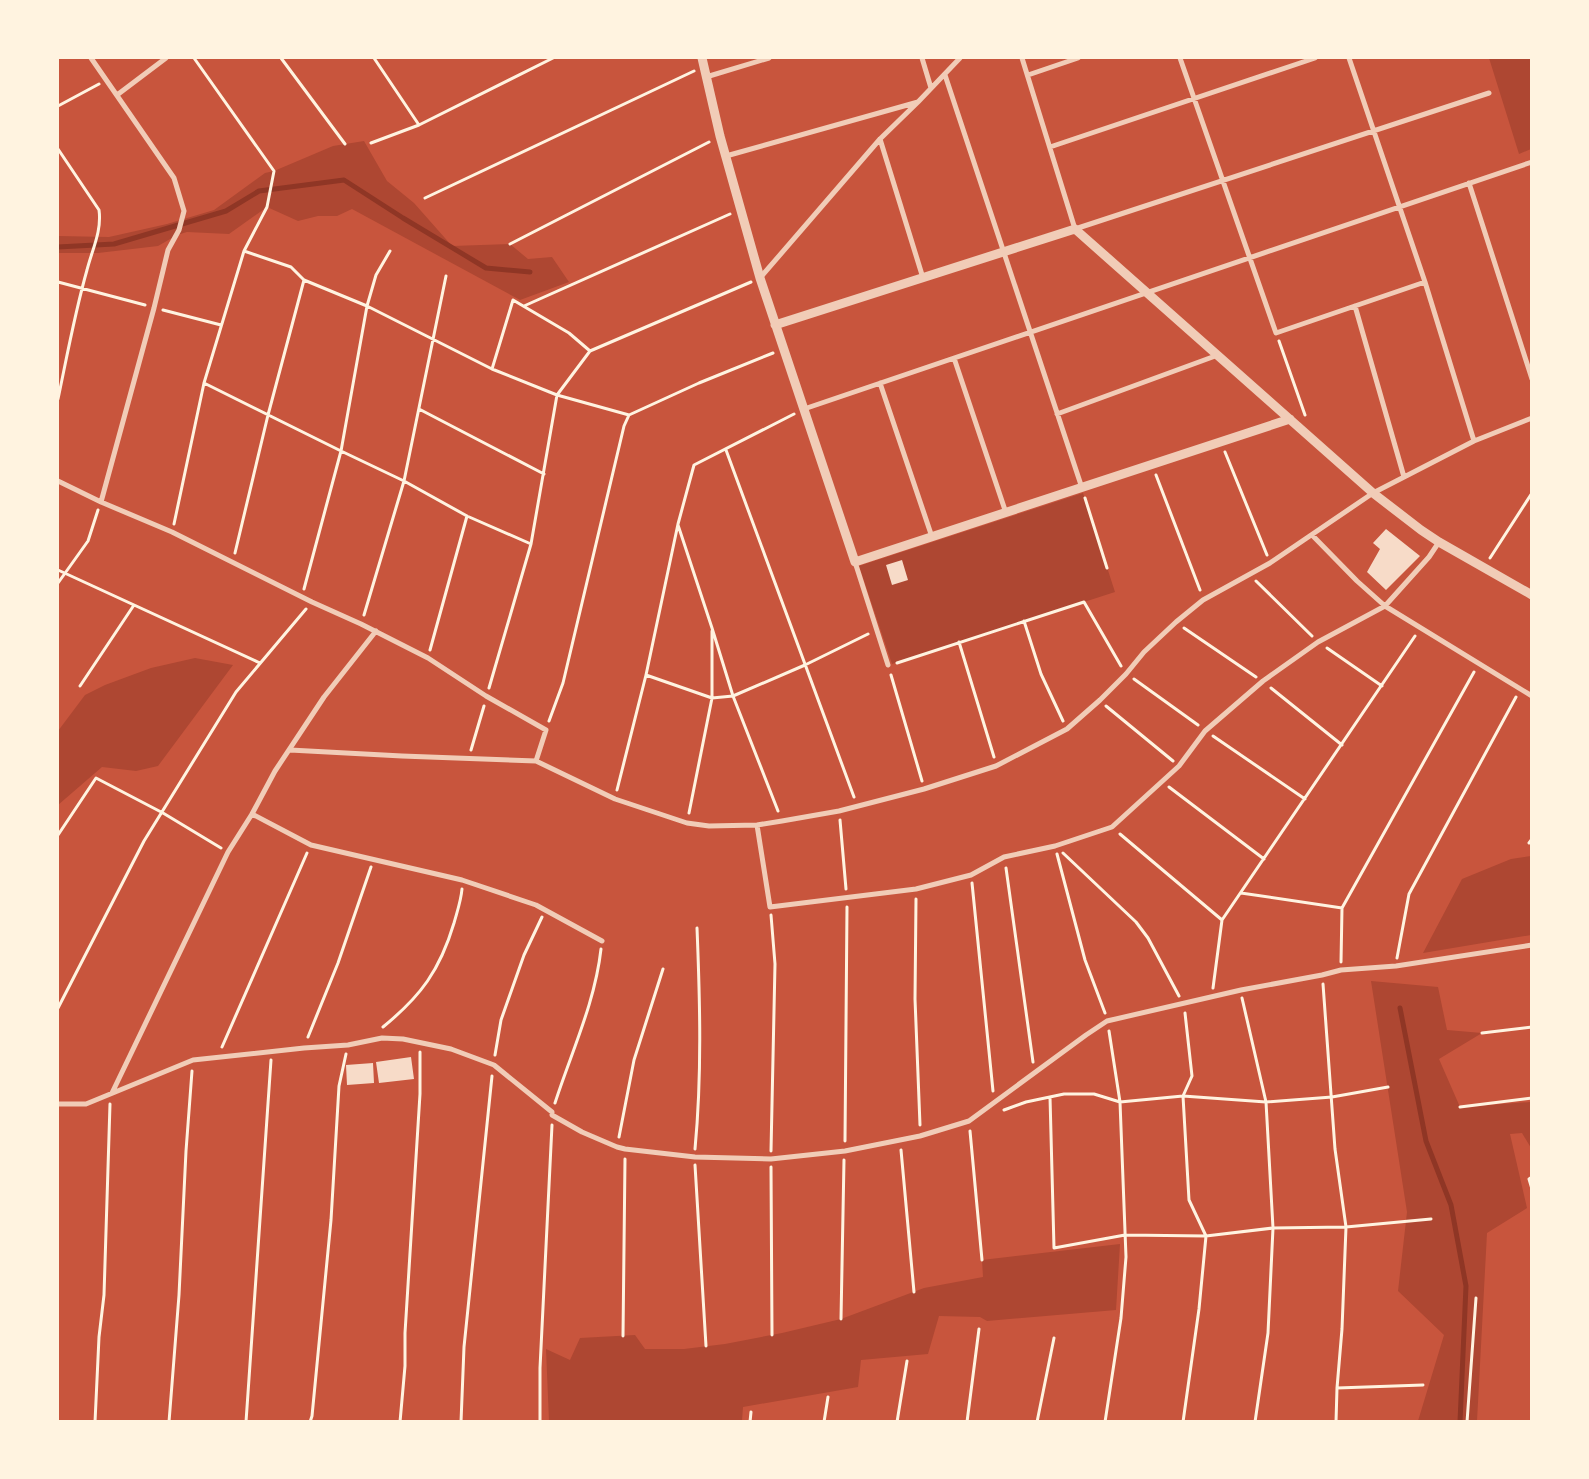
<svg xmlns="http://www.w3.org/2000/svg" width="1589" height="1479" viewBox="0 0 1589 1479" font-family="Roboto,sans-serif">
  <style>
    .green { fill: #ae4732 }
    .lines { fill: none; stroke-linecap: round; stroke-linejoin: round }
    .stream { stroke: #8f3625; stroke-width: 5 }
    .building { fill: #f7dbc8 }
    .path { stroke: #fff3e0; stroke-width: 3 }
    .minor { stroke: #f1ccb7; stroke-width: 5 }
    .tertiary { stroke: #f1ccb7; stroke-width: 9 }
  </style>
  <rect width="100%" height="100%" fill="#c8553d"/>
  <path class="green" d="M1489 58H1531V149L1519 154Z
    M364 141 387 181 414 203 452 246 510 244 528 259 552 257 569 282 520 300 352 209 337 216H318L298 221 267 207 229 234 187 232 177 235 158 246 98 253H58V236L109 237 167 224 214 210 265 173 274 171 333 146Z
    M1083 493 1115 592 892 664 859 566Z
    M195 658 233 665 158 766 136 771 102 767 58 805V731L85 695 105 685 151 668Z
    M1531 856V935L1423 953 1462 879 1511 859Z
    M1371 981 1438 987 1447 1030 1482 1033 1439 1059 1460 1107 1531 1102V1148L1522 1133 1510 1134 1527 1208 1487 1233 1477 1421H1418L1444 1335 1398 1291 1407 1212Z
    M1120 1244 1116 1310 987 1321 980 1317 939 1316 928 1354 861 1360 858 1387 743 1407 742 1421H549L546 1349 570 1360 580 1338 635 1335 645 1349H684L725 1344 782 1333 841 1319 924 1288 983 1277 982 1260Z"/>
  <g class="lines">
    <path class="stream" d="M58 247 114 244 226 211 259 191 344 180 403 218 486 268 530 272
      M1400 1008 1426 1141 1451 1205 1466 1286 1460 1422"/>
  </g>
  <path class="building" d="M1386 529 1420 556 1386 590 1367 572 1380 549 1373 543Z
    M902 560 908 580 892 585 886 565Z
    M411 1057 414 1079 379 1083 376 1062Z
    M373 1063 374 1083 347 1085 346 1065Z"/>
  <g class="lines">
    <path class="path" d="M281 58 345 144
      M374 58 419 125
      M58 106 99 84
      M371 143 419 125 553 58
      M58 149 99 210C102 231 92 250 87 270 75 312 67 356 58 399
      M425 198 694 71
      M510 244 709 142
      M244 251 291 267 304 280 367 306 492 369 557 395 629 415
      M58 282 145 305
      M524 306 730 214
      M163 310 221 325
      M1279 341 1305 415
      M492 369 513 300 569 333 590 351
      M204 383 341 451 404 481 467 516 531 544
      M419 409 544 474
      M726 450 854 797
      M1225 452 1267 555
      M1156 475 1200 590
      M1085 498 1107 568
      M174 524 204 383 244 251 267 207 274 171 194 58
      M678 525 712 628 733 696 778 811
      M235 553 268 415 304 280
      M1490 558 1532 493
      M58 570 260 663
      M1256 581 1312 636
      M58 583 88 541 98 510
      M304 589 341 451 367 306 376 275 390 251
      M364 615 404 481 446 276
      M1024 621 1041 674 1063 721
      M1184 628 1256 677
      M959 642 994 757
      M1327 648 1382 686
      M430 650 467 516
      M897 663 1084 602 1121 666
      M646 675 712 698 733 696 805 665 868 634
      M891 675 922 781
      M1134 679 1198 725
      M80 686 134 605
      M489 688 531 544 557 395 590 351 751 282
      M1271 688 1342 745
      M1106 706 1173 761
      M549 721 563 683 624 426 629 415 699 383 773 353
      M1213 736 1305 799
      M471 750 484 706
      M1169 787 1264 859
      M617 790 646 675 678 524 694 465 794 414
      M689 813 712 698V631
      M840 820 846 889
      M1120 834 1222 920
      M58 835 96 778 163 813 221 848
      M1529 843 1532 839
      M1063 853 1136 922 1148 938 1179 996
      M1057 854 1085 960 1105 1013
      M1006 868 1033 1062
      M972 883 993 1091
      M1241 893 1342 908
      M916 899 915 999 920 1125
      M1397 958 1409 894 1516 697
      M1341 962 1342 908 1474 672
      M1323 984 1335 1149 1346 1227 1342 1329 1337 1388 1336 1422
      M1213 988 1222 920 1415 636
      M1242 998 1266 1102 1273 1228 1268 1333 1255 1422
      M58 1008 144 841 236 692 306 609
      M383 1027C421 996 440 970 454 923 457 912 461 901 462 889
      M1482 1033 1532 1027
      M308 1037 338 963 371 867
      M222 1047 307 853
      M495 1055 501 1020 524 955 542 917
      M1050 1097 1054 1248 1125 1235 1206 1236 1273 1228 1346 1227 1431 1219
      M555 1103C571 1053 595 1003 601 949
      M1460 1107 1532 1098
      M1004 1110 1026 1102 1064 1094H1094L1120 1102 1183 1096 1266 1102 1332 1097 1388 1087
      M970 1131 982 1260
      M619 1137 634 1060 663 969
      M845 1141 847 907
      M695 1149C702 1075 700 1002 697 928
      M901 1150 914 1292
      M771 1151 775 964 771 915
      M695 1165 706 1346
      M771 1167 772 1335
      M1532 1177 1529 1179 1532 1189
      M841 1319 844 1160
      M623 1336 625 1159
      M1337 1388 1423 1385
      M95 1422 99 1337 104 1295 110 1104
      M169 1422 179 1295 186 1151 192 1071
      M246 1422 271 1060
      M310 1422 312 1416 331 1220 339 1086 346 1054
      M400 1422 405 1366V1333L420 1094V1052
      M461 1422 464 1347 492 1076
      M540 1422V1368L552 1125
      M750 1422 751 1412
      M824 1422 828 1397
      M897 1422 907 1361
      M967 1422 979 1329
      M1037 1422 1054 1338
      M1105 1422 1121 1318 1126 1257 1120 1102 1109 1031
      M1183 1422 1199 1309 1206 1236 1189 1200 1183 1096 1192 1076 1185 1013
      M1467 1422 1476 1298"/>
    <path class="minor" d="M91 58 174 178 184 211 179 230 168 250 154 308 101 502
      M922 58 931 88
      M1022 58 1075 229 1489 93
      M1180 58 1276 333 1425 282
      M1349 58 1425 282 1474 441
      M945 75 1082 488
      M1028 75 1078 58
      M706 77 769 58
      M117 95 166 58
      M880 139 923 278
      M1050 147 1315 58
      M726 156 918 102
      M1469 183 1532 379
      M760 278 880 139 918 102 960 58
      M1355 306 1404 477
      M954 358 1006 513
      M880 383 932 537
      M804 409 1532 162
      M1057 414 1218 355
      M58 481 101 502 172 532 312 602 361 624 428 658 486 696 546 730 536 761
      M1312 535 1357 581 1385 606 1532 696
      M855 562 888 665
      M290 750 402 756 536 761 615 799 687 823 709 826 757 825 782 821 839 811 924 789 996 766 1067 729 1100 700 1126 674 1144 652 1176 622 1203 600 1270 563 1373 493 1474 441 1532 418
      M252 814 311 845 462 880 536 905 602 941
      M757 825 770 907 916 889 971 875 1004 857 1055 846 1112 827 1179 766 1205 731 1263 681 1318 642 1385 606 1429 557 1439 542
      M112 1093 228 852 252 814 275 771 324 697 376 631
      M58 1104H86L193 1060 304 1048 348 1045 382 1038 403 1039 451 1049 494 1065 552 1112V1115L582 1132 617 1147 625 1149 695 1157 771 1159 845 1151 920 1136 969 1121 1086 1035 1107 1021 1241 990 1322 975 1341 970 1396 966 1532 945"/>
    <path class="tertiary" d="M702 58 720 136 760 278 855 562 1290 419
      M775 325 1075 229 1373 493 1421 530 1439 542 1532 595"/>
  </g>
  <rect width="1589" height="1479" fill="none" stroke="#fff3e0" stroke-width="118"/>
</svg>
